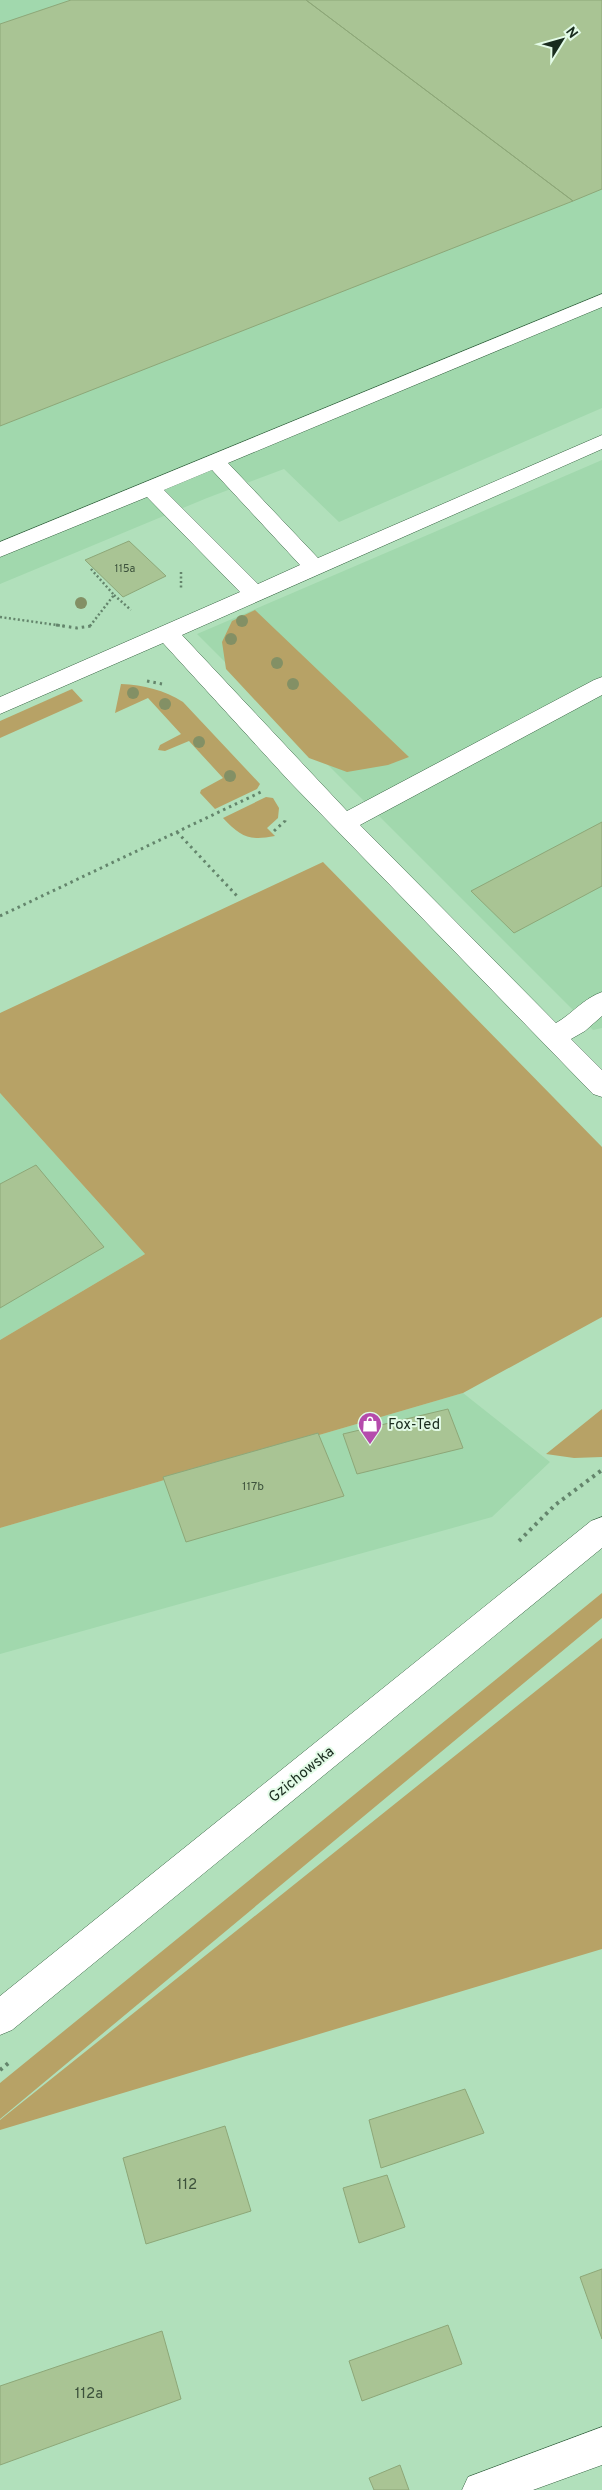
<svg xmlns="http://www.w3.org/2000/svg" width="602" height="2490" viewBox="0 0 602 2490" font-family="Overpass,sans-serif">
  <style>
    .built { fill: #a1d8ad }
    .green { fill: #b7a266 }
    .building { fill: #a9c494; stroke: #8da778 }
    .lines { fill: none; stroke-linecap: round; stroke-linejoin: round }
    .minor-casing { stroke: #376342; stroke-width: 1 }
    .path-far2 { stroke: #64856c; stroke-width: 2.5; stroke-dasharray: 2 2.5; stroke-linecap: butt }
    .path-far1 { stroke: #64856c; stroke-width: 3; stroke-dasharray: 2.5 4; stroke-linecap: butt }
    .path { stroke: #64856c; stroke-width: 4; stroke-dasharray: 3 4.5; stroke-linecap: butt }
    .minor { fill: #fff; fill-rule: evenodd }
    .tree { fill: #839065 }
    .labels { text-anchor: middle; stroke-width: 4; stroke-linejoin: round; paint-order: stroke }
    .far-number-label { font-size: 11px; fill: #3d523c }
    .number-label { font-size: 12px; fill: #3d523c }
    .poi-label { font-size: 15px; fill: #192c1e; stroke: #e3fbe7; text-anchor: start }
    .street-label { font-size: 15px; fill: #192c1e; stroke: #e3fbe7 }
    .near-number-label { font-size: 15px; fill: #3d523c }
  </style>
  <rect width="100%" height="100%" fill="#b1e0bb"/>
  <path class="built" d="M0 0H602V408L339 522 284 469 207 498 0 584Z
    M602 460V1028L593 1030 197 634Z
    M0 1093 145 1254 0 1340Z
    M463 1393 550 1462 492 1517 0 1654V1528Z"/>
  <path class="green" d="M255 610 409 757 388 765 347 772 309 758 226 669 222 642 232 621Z
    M121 684C144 685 164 690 183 702L260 784 257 789 215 809 200 793 201 790 223 778 189 741 165 751 158 750 160 745 181 734 148 698 115 713Z
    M72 689 83 701 0 738V721Z
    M266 797 273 798 279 808 278 818 267 828 275 836C249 841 241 837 223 818Z
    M323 862 602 1147V1317L463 1393 0 1528V1340L145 1254 0 1093V1013Z
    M602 1409V1457L574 1458 546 1454Z
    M602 1593V1618L0 2119V2083Z
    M602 1638V1949L0 2130V2120Z"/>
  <path class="building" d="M71 0H306L573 201 0 426V24Z
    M306 0H602V189L573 201Z
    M129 541 166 576 123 597 85 560Z
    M602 822V886L514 933 471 891Z
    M36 1165 104 1247 0 1308V1184Z
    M448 1409 463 1448 357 1474 343 1434Z
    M318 1433 344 1496 186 1542 163 1477Z
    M465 2089 484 2133 381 2168 369 2120Z
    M225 2126 251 2211 146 2244 123 2158Z
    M387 2175 405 2227 359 2243 343 2188Z
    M602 2269V2339L580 2277Z
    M448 2325 462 2364 362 2401 349 2361Z
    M162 2331 181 2399 0 2465V2386Z
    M400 2465 409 2490H374L369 2478Z"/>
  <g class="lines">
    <g class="minor-casing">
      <path id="minor" d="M602 294V307L228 463 318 558 602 435V449L182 635 347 811 594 680 602 677V695L360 825 556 1023C572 1014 584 998 602 992V1016L585 1031 571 1039 602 1070V1097L593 1094 289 781 163 643 0 714V697L240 592 147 497 0 557V542ZM212 470 300 565 258 584 164 490Z
        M602 1517V1548L12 2030 0 2035V1996L591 1521Z
        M602 2427V2465L533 2490H462L468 2477Z"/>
    </g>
    <path class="path-far2" d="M181 572V588
      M114 595 131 610
      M0 617 64 626
      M90 626 114 595 91 569"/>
    <path class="path-far1" d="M56 625 77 628 91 626
      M147 681 162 684
      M274 831 285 821 286 817
      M177 832 238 897
      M0 916 261 792"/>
    <path class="path" d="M519 1541 555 1505 602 1470
      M0 2070 11 2061"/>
    <use href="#minor" class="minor"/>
  </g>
  <g class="tree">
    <circle cx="81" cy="603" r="6"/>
    <circle cx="242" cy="621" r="6"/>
    <circle cx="231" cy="639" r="6"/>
    <circle cx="277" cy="663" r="6"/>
    <circle cx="293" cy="684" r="6"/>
    <circle cx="133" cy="693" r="6"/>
    <circle cx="165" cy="704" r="6"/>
    <circle cx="199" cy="742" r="6"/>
    <circle cx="230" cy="776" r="6"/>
  </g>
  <defs>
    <g id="shop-pin" transform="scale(1.25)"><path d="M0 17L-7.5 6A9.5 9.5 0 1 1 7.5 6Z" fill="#b54bac" stroke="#e3fbe7"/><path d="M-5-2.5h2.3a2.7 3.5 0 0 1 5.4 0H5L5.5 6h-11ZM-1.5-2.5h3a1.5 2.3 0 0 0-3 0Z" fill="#fff"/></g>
  </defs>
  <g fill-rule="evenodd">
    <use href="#shop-pin" x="370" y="1424"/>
  </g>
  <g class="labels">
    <g class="far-number-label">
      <text x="125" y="572">115a</text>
    </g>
    <g class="number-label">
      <text x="253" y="1490">117b</text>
    </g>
    <g class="poi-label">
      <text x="388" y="1429">Fox-Ted</text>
    </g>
    <g class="street-label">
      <text transform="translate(301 1774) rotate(-39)" y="5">Gzichowska</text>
    </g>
    <g class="near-number-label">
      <text x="187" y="2189">112</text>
      <text x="89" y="2398">112a</text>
    </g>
  </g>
  <g transform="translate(562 40) rotate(53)" stroke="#e3fbe7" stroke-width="4" paint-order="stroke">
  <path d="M0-4L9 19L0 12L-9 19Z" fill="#192c1e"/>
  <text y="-8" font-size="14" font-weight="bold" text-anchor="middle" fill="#192c1e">N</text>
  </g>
</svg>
